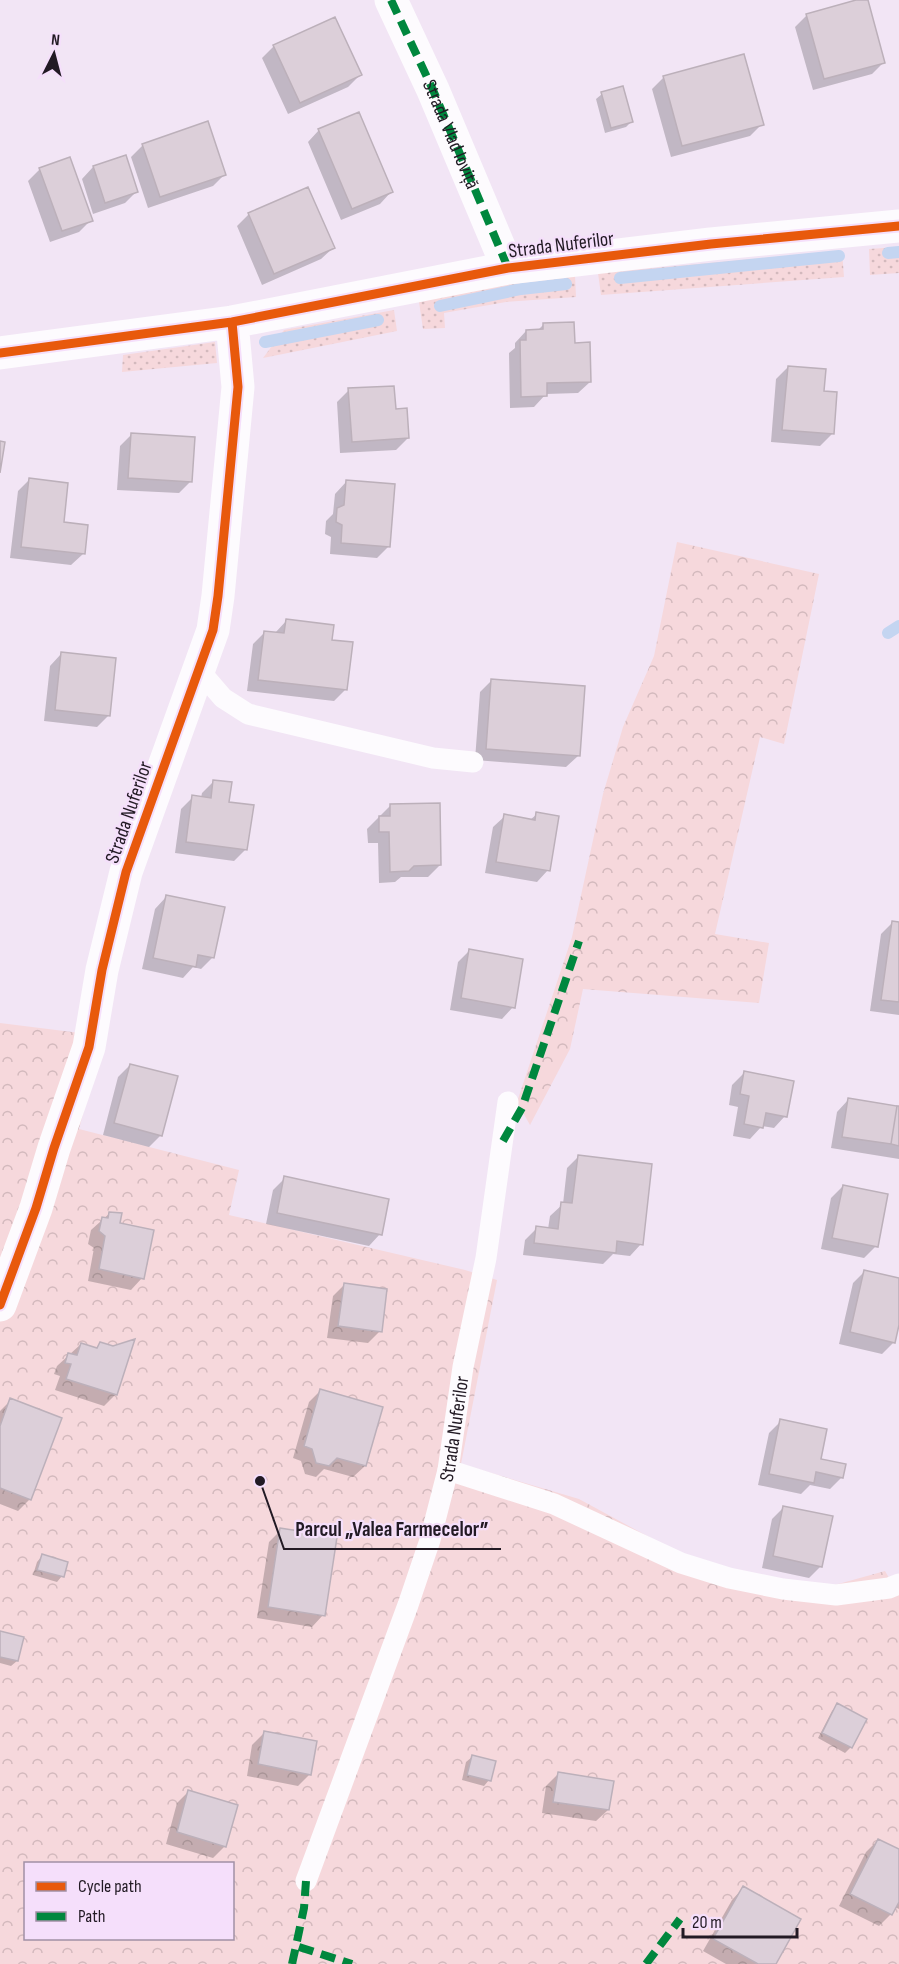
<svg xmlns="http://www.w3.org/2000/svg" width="899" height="1964" viewBox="0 0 899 1964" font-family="'Sofia Sans Condensed',sans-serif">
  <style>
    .forest { fill: url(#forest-crowns); fill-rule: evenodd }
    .garden { fill: url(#garden-dots) }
    .shadow { fill: #0003 }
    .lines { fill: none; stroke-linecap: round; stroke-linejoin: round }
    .stream { stroke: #c4d5f1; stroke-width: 12 }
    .building { fill: #dccfd9; stroke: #bcb0ba; stroke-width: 1.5 }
    .service { stroke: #fdfbfe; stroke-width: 21 }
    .minor { stroke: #fdfbfe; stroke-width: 33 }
    .quiet { stroke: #00873e; stroke-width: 8; stroke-dasharray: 15 8; stroke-linecap: butt }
    .cycleway-casing { stroke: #f5dffb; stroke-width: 13 }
    .cycleway { stroke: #e8590c; stroke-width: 9 }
    .labels { text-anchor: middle; stroke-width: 4.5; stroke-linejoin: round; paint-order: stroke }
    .street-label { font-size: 20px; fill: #221a24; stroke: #f5dffb }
    .leader { fill: none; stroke: #221a24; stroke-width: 2 }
    .callout-dot { fill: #221a24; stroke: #f5dffb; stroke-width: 2 }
    .callout-label { font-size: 21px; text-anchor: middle; font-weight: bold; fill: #221a24; stroke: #f5dffb; stroke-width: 4.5; stroke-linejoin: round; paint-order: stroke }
  </style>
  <defs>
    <pattern id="forest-crowns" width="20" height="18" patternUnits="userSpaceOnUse" patternTransform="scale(1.5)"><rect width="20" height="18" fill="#f6d8dc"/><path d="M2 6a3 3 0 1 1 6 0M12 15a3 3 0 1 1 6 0" fill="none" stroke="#d3b9bd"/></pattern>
    <pattern id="garden-dots" width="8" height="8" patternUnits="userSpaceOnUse" patternTransform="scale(1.5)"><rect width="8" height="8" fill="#f6d8dc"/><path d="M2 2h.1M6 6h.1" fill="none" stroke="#d3b9bd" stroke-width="1.8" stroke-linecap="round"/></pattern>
  </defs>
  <rect width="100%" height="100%" fill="#f2e5f5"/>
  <path class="forest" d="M677 542 819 574 784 744 760 737 715 934 769 943 759 1003 583 989 570 1049 530 1125 517 1102 572 937 603 794 623 727 654 656Z
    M0 1023 104 1036 79 1129 239 1170 229 1215 465 1270 497 1280 461 1464 579 1499 673 1550 728 1573 831 1586 885 1571 899 1595V1964H0ZM26 1864H232V1938H26Z"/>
  <path class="garden" d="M899 247V273L870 275 869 249Z
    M842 251 844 277 601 295 598 273Z
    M575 275 576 297 506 302 444 313 445 328 423 329 419 302 510 282Z
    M394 310 397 331 263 358 284 330Z
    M215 342 217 363 122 372 123 355Z"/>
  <path class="shadow" d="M862 0H867L884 62 872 74 813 90 795 27 807 15Z
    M274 46 360 75 348 87 288 114 262 58Z
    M664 77 762 124 750 136 671 157 652 89Z
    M602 94 632 121 626 127 605 133 596 99Z
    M319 130 391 192 380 204 341 220 308 142Z
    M143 145 225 174 213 186 148 208 131 157Z
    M93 167 137 191 125 203 93 214 82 179Z
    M40 169 91 220 79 232 50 242 28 181Z
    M307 189 333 248 321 259 262 285 237 226 248 215Z
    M544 324 573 344 590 382 578 393 546 394 534 407 510 408 509 353 515 348V343L526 331H537Z
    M788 367 822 393 832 434 820 446 771 442 776 379Z
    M349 390 394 410 408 438 396 450 340 453 337 402Z
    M132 434 191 481 179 493 117 490 120 446Z
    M29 480 83 554 71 565 10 558 18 491Z
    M346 482 389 546 377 558 330 554 331 537 325 534 326 521 333 514 335 494Z
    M287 620 330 641 345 690 334 701 247 691 253 644 265 632 275 633Z
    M61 654 109 715 97 727 44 721 50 666Z
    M492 680 578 756 566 767 475 760 480 692Z
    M214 781 228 803 246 849 234 861 175 853 181 809 193 797 201 798 202 793Z
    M391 805 440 865 428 877H401L395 882 379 883 378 843H368L367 829Z
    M537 814 548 870 537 882 485 873 493 827 505 816 530 820Z
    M166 897 213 957 201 969 193 967 183 978 142 969 155 909Z
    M892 923 899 924V1015L870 1011 881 934Z
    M470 950 513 1007 502 1019 450 1010 458 962Z
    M130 1065 161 1135 149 1147 103 1135 118 1077Z
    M744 1073 785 1116 774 1128 762 1126 750 1139 733 1136 738 1107 729 1105 732 1085Z
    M848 1100 899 1108V1159L831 1148 837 1112Z
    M579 1156 641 1244 630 1256 613 1254 603 1264 523 1255 525 1240 537 1228 548 1229 550 1216 563 1204 567 1168Z
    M285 1178 380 1234 369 1246 266 1224 273 1190Z
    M843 1186 876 1246 864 1258 821 1249 831 1198Z
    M110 1213 118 1225 142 1278 131 1290 88 1281 94 1248 88 1244 91 1230Z
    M865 1271 899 1279V1318L894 1342 882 1354 839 1344 853 1283Z
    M345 1284 380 1331 368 1343 327 1338 333 1296Z
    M81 1344 95 1349 100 1344 116 1394 104 1406 55 1390 60 1376 54 1374 57 1366Z
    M321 1390 365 1466 353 1477 324 1469 316 1477 305 1474 301 1461 293 1458 309 1402Z
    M11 1400 30 1499 18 1511 0 1504V1411Z
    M781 1421 819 1460 842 1477 830 1489 810 1485 801 1494 758 1485 769 1433Z
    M784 1507 821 1566 809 1578 762 1568 772 1519Z
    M281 1530 323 1615 312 1627 257 1618 269 1542Z
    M42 1556 62 1576 57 1582 33 1575 37 1562Z
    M0 1633 17 1661 11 1666 0 1663Z
    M837 1705 851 1747 845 1753 818 1738 832 1711Z
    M264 1733 310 1774 298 1786 247 1776 252 1745Z
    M472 1757 489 1780 484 1786 462 1780 466 1762Z
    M558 1774 608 1810 596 1821 542 1813 546 1786Z
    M189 1791 225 1846 213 1858 166 1844 177 1803Z
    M878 1840 899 1851V1909L895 1907 891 1914 879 1926 839 1906 866 1852Z
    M743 1888 774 1964H726L703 1951 732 1900Z"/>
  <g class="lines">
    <path class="stream" d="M888 253 899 252
      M620 278 839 256
      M440 306 521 289 566 284
      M265 342 378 320
      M888 633 899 626"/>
  </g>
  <path class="building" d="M856 0H868L885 63 824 79 806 14Z
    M335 17 362 75 300 103 273 45Z
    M744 54 764 125 682 146 663 76Z
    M623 86 633 122 611 128 601 92Z
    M359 112 393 192 352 209 318 129Z
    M208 121 226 175 160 197 142 144Z
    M126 155 138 192 105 203 93 166Z
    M70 157 93 221 62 231 39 168Z
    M308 187 335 248 274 274 248 213Z
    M574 322 575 343 590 342 591 382 547 383V396L521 397 520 340H526V330L543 329V323Z
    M788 366 826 369 824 391 837 392 834 434 782 430Z
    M394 386 396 409 407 408 409 438 352 442 348 388Z
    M131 433 195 437 192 482 128 478Z
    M0 441 5 442 0 473Z
    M29 478 68 483 64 522 88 525 85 554 21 547Z
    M346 480 395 484 390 547 341 543 342 525 336 522 337 508 344 505Z
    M286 619 334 625 332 640 353 642 347 690 258 680 264 631 284 633Z
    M61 652 116 658 110 716 55 710Z
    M491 679 585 686 580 756 486 749Z
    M213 780 232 782 229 802 254 805 247 850 186 842 192 795 211 798Z
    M440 803 441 865 414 866 409 871 390 872 389 832H379V816H390V804Z
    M536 812 559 816 550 871 496 862 504 814 535 820Z
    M166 895 225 907 214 958 198 955 196 967 153 958Z
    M892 921 899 922V1002L881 1000Z
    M469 949 523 959 515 1008 461 998Z
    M130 1064 178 1076 162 1136 114 1123Z
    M744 1071 794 1081 787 1117 766 1113 763 1128 744 1124 749 1096 740 1094Z
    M848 1098 897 1106 891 1144 842 1137Z
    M897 1106H899V1146L891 1144Z
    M578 1155 652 1164 643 1245 617 1241 616 1253 534 1243 536 1226 558 1229 561 1202 572 1203Z
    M284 1176 389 1199 382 1235 277 1213Z
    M843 1185 888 1194 878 1247 832 1238Z
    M109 1212 122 1213 120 1223 154 1230 144 1279 99 1269 105 1236 99 1231 102 1217 108 1218Z
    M864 1270 899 1278V1325L895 1343 850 1332Z
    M344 1283 387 1289 382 1332 338 1326Z
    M135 1339 117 1395 66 1379 71 1364 65 1363 68 1353 77 1355 81 1343 97 1348 100 1342 113 1346Z
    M320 1389 383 1407 366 1466 337 1458 329 1466 316 1463 312 1449 304 1446Z
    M10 1398 62 1418 31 1500 0 1488V1426Z
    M780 1419 827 1429 821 1459 846 1464 843 1478 816 1472 814 1483 769 1474Z
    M783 1506 833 1516 822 1567 773 1556Z
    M280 1528 337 1537 325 1616 268 1607Z
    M42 1554 68 1562 64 1577 37 1570Z
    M0 1631 24 1637 18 1661 0 1657Z
    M837 1703 867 1719 852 1748 822 1733Z
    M264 1731 317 1741 311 1775 258 1764Z
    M472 1755 496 1761 491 1781 467 1775Z
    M558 1772 614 1781 609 1810 553 1802Z
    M188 1790 238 1805 226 1847 177 1832Z
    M878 1839 899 1849V1902L892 1915 850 1894Z
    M743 1886 801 1919 776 1964H758L713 1939Z"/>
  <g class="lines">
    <g class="service">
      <path d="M198 669 223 698 248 714 433 758 473 762"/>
      <path d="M448 1470 554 1504 681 1563 729 1578 783 1589 836 1595 889 1588 899 1584"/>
      <path id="s1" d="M306 1881 408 1605 430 1540 448 1470 463 1367 486 1258 508 1102"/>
    </g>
    <path class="minor" d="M391 0 433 90 508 268
      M0 353 232 322 508 268 711 244 899 226
      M0 1305 36 1208 54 1148 89 1047 102 970 126 872 213 630 218 596 238 387 232 322"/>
    <g class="quiet">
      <path id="s2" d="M391 0 433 90 508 268"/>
      <path d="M503 1141 522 1108 579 941"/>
      <path d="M306 1881 304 1908 296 1946 352 1964"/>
      <path d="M292 1964 296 1946"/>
      <path d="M646 1964 680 1919"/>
    </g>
    <g class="cycleway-casing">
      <path id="cycleway" d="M0 353 232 322 508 268 711 244 899 226
        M0 1305 36 1208 54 1148 89 1047 102 970 126 872 213 630 218 596 238 387 232 322"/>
    </g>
    <use href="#cycleway" class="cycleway"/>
  </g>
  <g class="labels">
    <g class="street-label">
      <text dy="7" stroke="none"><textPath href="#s2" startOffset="147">Strada Vlad Ioviță</textPath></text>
      <text transform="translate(561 244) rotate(-7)" y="7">Strada Nuferilor</text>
      <text transform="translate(128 812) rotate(-71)" y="7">Strada Nuferilor</text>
      <text dy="7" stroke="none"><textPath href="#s1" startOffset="477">Strada Nuferilor</textPath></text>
    </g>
  </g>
  <path class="leader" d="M260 1481L284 1549H501"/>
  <circle class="callout-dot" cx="260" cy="1481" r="6"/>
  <g class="callout-label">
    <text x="392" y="1536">Parcul „Valea Farmecelor”</text>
  </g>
  <rect x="24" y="1862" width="210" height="78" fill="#f5dffb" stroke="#a190a5" stroke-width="1.5"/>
  <rect x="36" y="1882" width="30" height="9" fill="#e8590c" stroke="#a190a5" stroke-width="1.5"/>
  <text x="78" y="1892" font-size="18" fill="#221a24">Cycle path</text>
  <rect x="36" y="1912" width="30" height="9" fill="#00873e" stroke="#a190a5" stroke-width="1.5"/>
  <text x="78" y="1922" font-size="18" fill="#221a24">Path</text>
  <g transform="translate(54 54) rotate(6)" stroke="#f5dffb" stroke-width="4.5" paint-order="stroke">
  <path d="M0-4.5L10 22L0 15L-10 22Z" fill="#221a24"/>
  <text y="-9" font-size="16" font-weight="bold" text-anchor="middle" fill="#221a24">N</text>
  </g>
  <path d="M683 1928v9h114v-9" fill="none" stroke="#221a24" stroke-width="3"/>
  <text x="692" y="1928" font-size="18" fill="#221a24" stroke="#f5dffb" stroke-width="4.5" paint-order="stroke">20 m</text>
</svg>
